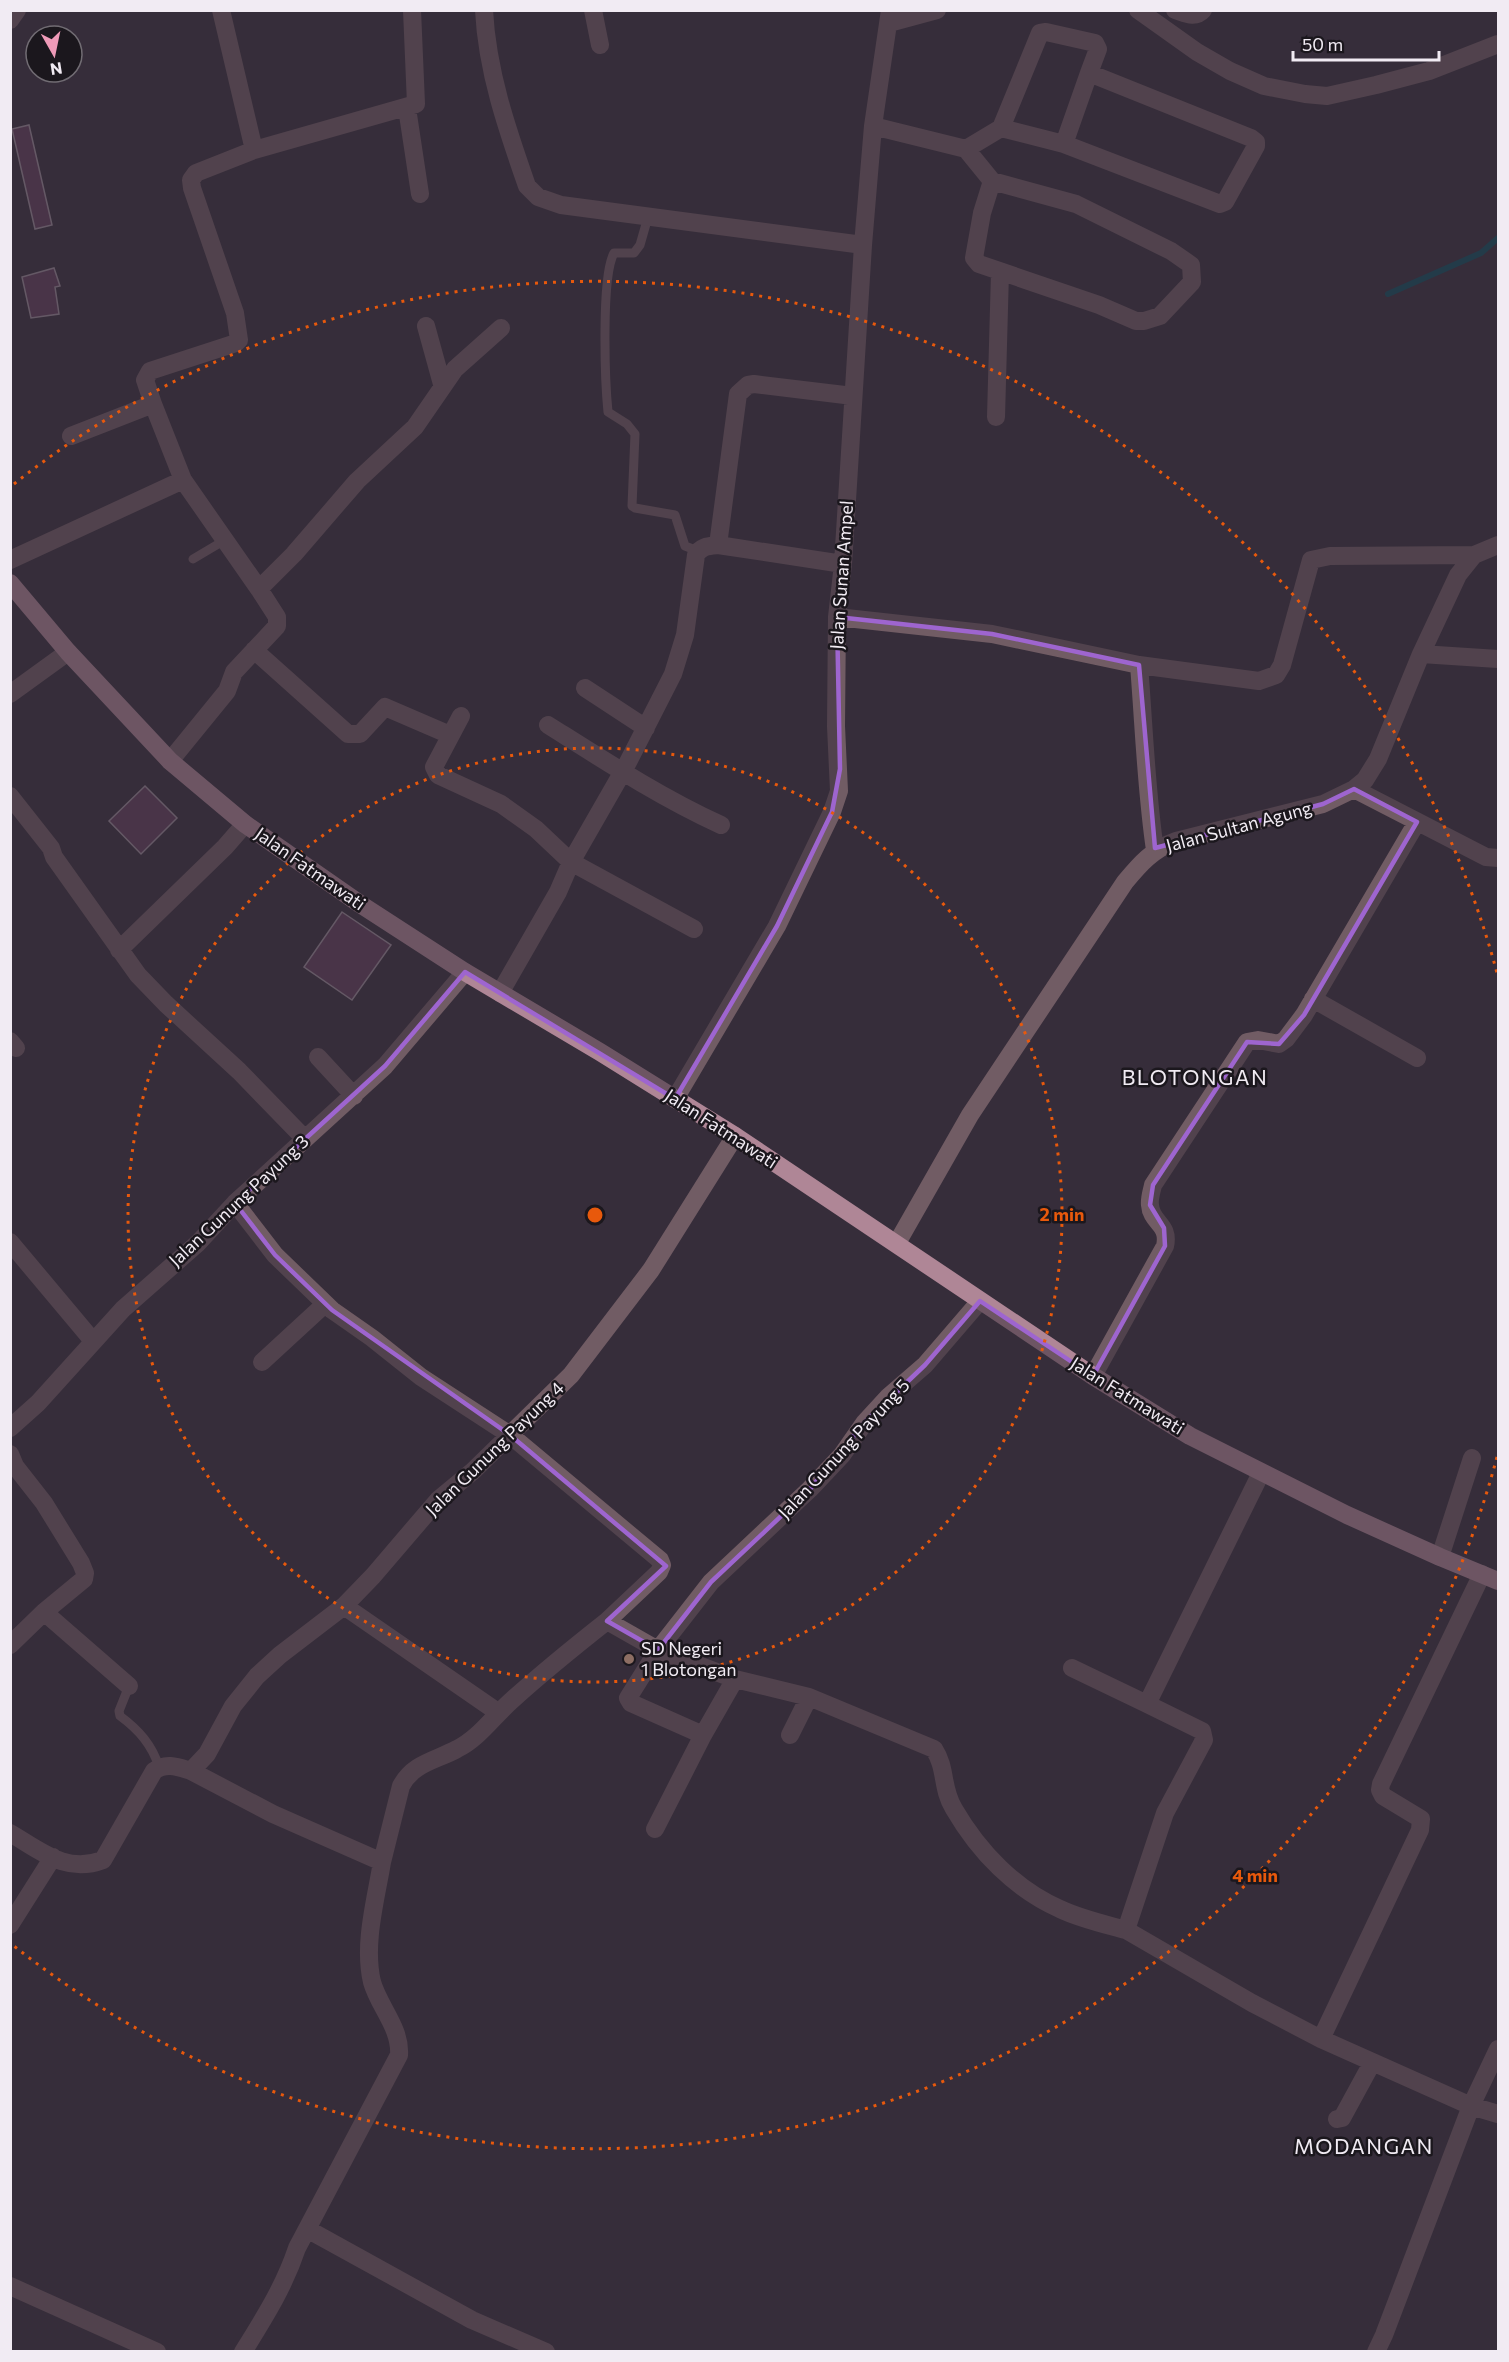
<svg xmlns="http://www.w3.org/2000/svg" width="1509" height="2362" viewBox="0 0 1509 2362" font-family="Commissioner,sans-serif">
  <style>
    .lines { fill: none; stroke-linecap: round; stroke-linejoin: round }
    .stream { stroke: #0d4c5c; stroke-width: 6 }
    .building { fill: #603d5a; stroke: #9c8d99; stroke-width: 1.5 }
    .lane { stroke: #715c64; stroke-width: 9 }
    .street { stroke: #715c64; stroke-width: 18 }
    .primary { stroke: #af8696; stroke-width: 18 }
    .marked { fill: none; stroke: #9e65cf; stroke-width: 4.5; stroke-linejoin: round }
    .ring { fill: none; stroke: #e8590c; stroke-width: 3; stroke-dasharray: 3 6 }
    .education-dot { fill: #8d6e63; stroke: #1b171d; stroke-width: 2 }
    .labels { text-anchor: middle; stroke-width: 5; stroke-linejoin: round; paint-order: stroke }
    .street-label { font-size: 18px; fill: #f1ebf3; stroke: #1b171d }
    .poi-label { font-size: 18px; fill: #f1ebf3; stroke: #1b171d; text-anchor: start }
    .quarter-label { font-size: 21px; letter-spacing: 1.5px; fill: #f1ebf3; stroke: #1b171d }
    .centre { fill: #e8590c; stroke: #1b171d; stroke-width: 3 }
    .ring-label { font-size: 18px; text-anchor: middle; font-weight: bold; fill: #e8590c; stroke: #1b171d; stroke-width: 5; stroke-linejoin: round; paint-order: stroke }
  </style>
  <rect width="100%" height="100%" fill="#362d3a"/>
  <g class="lines">
    <path class="stream" d="M1388 294 1481 253 1498 238"/>
  </g>
  <path class="building" d="M29 125 52 225 35 229 12 129Z
    M54 268 60 286 55 287 59 314 31 318 22 277Z
    M145 786 177 818 141 854 109 821Z
    M342 912 391 945 352 1000 304 967Z"/>
  <g class="lines">
    <path class="lane" d="M648 217 640 245 634 253H614C601 276 605 382 608 412L627 424 635 434 632 506 635 508 675 515 685 546 698 551
      M193 559 225 540
      M129 1686 119 1711 120 1716C139 1730 152 1745 159 1767"/>
    <path class="street" d="M484 10C487 71 507 129 527 186L538 197 561 205 863 245
      M593 10 600 45
      M1138 10 1197 52 1230 71 1264 86 1305 94 1327 96 1376 85 1429 71 1498 44
      M1175 10C1185 13 1195 19 1203 10
      M10 20 17 10
      M889 23 937 10
      M407 108 420 194
      M873 126 966 149 992 181 1076 204 1171 251 1191 265 1192 282 1160 316 1144 321H1136L1099 305 979 264 974 258 982 213 992 181
      M1064 144 1089 73
      M966 149 1001 128 1040 33 1046 32 1095 43 1098 49 1089 73 1251 138 1256 142V146L1225 202 1220 204 1064 144 1001 128
      M254 150 416 104 412 10
      M426 326 442 384
      M153 404 145 380 150 371 236 343 239 340 235 313 192 188 191 180 196 173 254 150 221 10
      M996 417 1000 272
      M183 480 259 589 294 554 357 481 415 427 455 369 501 328
      M718 545 843 564
      M10 560 183 480 153 404 71 436
      M837 617 992 634 1139 665 1259 681 1276 675 1282 665 1311 560 1330 556 1474 555
      M254 650 348 734H360L385 707 450 735
      M1421 654 1498 659
      M1139 665C1144 727 1146 789 1155 850
      M585 688 646 728
      M10 694 68 652
      M461 716 434 767 438 775 501 804 536 829 571 862 694 929
      M548 725C605 761 660 797 721 825
      M170 761 227 691 234 672 277 626V617L259 589
      M1354 789 1486 857 1498 858
      M10 796 51 848 54 857 138 975 166 1004 239 1071 305 1139
      M119 950 225 847 245 824
      M500 993 558 892 571 862 626 766 673 674 685 635 696 555C701 546 709 546 718 545L738 394 748 385 754 384 853 396
      M1313 999 1417 1058
      M10 1041 16 1048
      M318 1057 354 1096
      M675 1099 777 926 832 812 839 791 836 726 837 617 843 564 863 245 873 126 890 10
      M235 1203 275 1255 332 1310 372 1338 421 1377 510 1435 660 1560 662 1565 659 1572 607 1621 658 1650 735 1679 809 1697 790 1735
      M10 1242 93 1341
      M897 1243 970 1115 1125 882C1140 864 1153 849 1176 841L1323 804 1354 789 1365 780 1378 759 1421 654 1458 575 1474 555 1498 545
      M262 1362 325 1304
      M1093 1376 1165 1246C1170 1224 1151 1223 1150 1205 1149 1199 1152 1190 1153 1185L1247 1042 1258 1040 1279 1044 1286 1039 1304 1015 1417 822
      M10 1428 38 1403 123 1309 198 1243 235 1203 385 1066 465 972
      M10 1454 15 1466 44 1503 81 1563 85 1573 84 1579 44 1612 10 1645
      M1261 1473 1147 1704 1202 1731 1204 1740 1165 1813 1126 1930 1252 2003 1321 2039 1471 2106 1498 2114
      M1440 1557 1472 1458
      M344 1606 499 1713
      M44 1612 129 1686
      M1072 1668 1147 1704
      M735 1679 703 1735 631 1703 628 1698 658 1650 711 1582 810 1489 842 1455 865 1422 888 1397 925 1365 980 1301
      M809 1697 934 1749C947 1769 941 1788 954 1809 979 1852 1015 1889 1060 1909 1081 1919 1104 1924 1126 1930
      M191 1771 273 1814 382 1862 401 1786C413 1763 435 1761 457 1749 479 1738 493 1717 511 1701 542 1673 574 1647 607 1621
      M655 1829 703 1735
      M10 1833C41 1851 66 1874 103 1860L154 1771C166 1762 178 1767 191 1771L207 1754 233 1706 257 1676 280 1655 344 1606 373 1576 438 1500 473 1471 571 1375 651 1270 735 1136
      M10 1925 53 1857
      M1321 2039 1420 1830 1421 1819 1383 1796 1380 1790 1381 1784 1482 1574
      M1337 2119 1342 2118 1372 2063
      M307 2229 472 2320 546 2352
      M10 2286 157 2352
      M243 2352C264 2318 284 2287 297 2248L399 2055C401 2028 379 2007 372 1982 363 1944 376 1899 382 1862
      M1376 2352 1384 2335 1471 2106 1498 2049"/>
    <path class="primary" d="M10 583 68 652 170 761 245 824 360 904 465 972 600 1052 735 1136 1093 1376 1190 1436 1347 1515 1440 1557 1498 1581"/>
  </g>
  <path d="M0 0H1509V2362H0ZM837 617 992 634 1139 665 1155 848 1323 804 1354 789 1417 822 1304 1015 1279 1044 1247 1042 1153 1185 1150 1205 1164 1228 1165 1246 1093 1376 980 1301 925 1365 865 1422 810 1489 711 1582 658 1650 607 1621 666 1566 510 1435 332 1310 275 1255 235 1203 385 1066 465 972 675 1099 777 926 832 812 840 769Z" fill="#362d3a" fill-opacity=".55" fill-rule="evenodd"/>
  <path class="marked" d="M837 617 992 634 1139 665 1155 848 1323 804 1354 789 1417 822 1304 1015 1279 1044 1247 1042 1153 1185 1150 1205 1164 1228 1165 1246 1093 1376 980 1301 925 1365 865 1422 810 1489 711 1582 658 1650 607 1621 666 1566 510 1435 332 1310 275 1255 235 1203 385 1066 465 972 675 1099 777 926 832 812 840 769Z"/>
  <g class="ring">
    <circle cx="595" cy="1215" r="467"/>
    <path d="M1497 1457A934 934 0 0 1 14 1946M14 484A934 934 0 0 1 1497 973"/>
  </g>
  <circle class="education-dot" cx="629" cy="1659" r="6"/>
  <g class="labels">
    <g class="street-label">
      <text transform="translate(842 575) rotate(-86)" y="6">Jalan Sunan Ampel</text>
      <text transform="translate(1239 827) rotate(-15)" y="6">Jalan Sultan Agung</text>
      <text transform="translate(310 869) rotate(35)" y="6">Jalan Fatmawati</text>
      <text transform="translate(721 1129) rotate(33)" y="6">Jalan Fatmawati</text>
      <text transform="translate(239 1201) rotate(-43)" y="6">Jalan Gunung Payung 3</text>
      <text transform="translate(1127 1396) rotate(32)" y="6">Jalan Fatmawati</text>
      <text transform="translate(495 1449) rotate(-44)" y="6">Jalan Gunung Payung 4</text>
      <text transform="translate(844 1449) rotate(-47)" y="6">Jalan Gunung Payung 5</text>
    </g>
    <g class="poi-label">
      <text x="641" y="1655">SD Negeri<tspan x="641" dy="21">1 Blotongan</tspan></text>
    </g>
    <g class="quarter-label">
      <text x="1195" y="1085">BLOTONGAN</text>
      <text x="1364" y="2154">MODANGAN</text>
    </g>
  </g>
  <circle cx="595" cy="1215" r="9" class="centre"/>
  <g class="ring-label">
    <text x="1062" y="1221">2 min</text>
    <text x="1255" y="1882">4 min</text>
  </g>
  <rect width="1509" height="2362" fill="none" stroke="#f1ebf3" stroke-width="24"/>
  <g transform="translate(54 54) rotate(171)"><circle r="28" fill="#1b171d" stroke="#716c73" stroke-width="1.5"/>
  <path d="M0-4.5L10 22L0 15L-10 22Z" fill="#ef9ab8"/>
  <text y="-9" font-size="16" font-weight="bold" text-anchor="middle" fill="#f1ebf3">N</text>
  </g>
  <path d="M1293 51v9h146v-9" fill="none" stroke="#f1ebf3" stroke-width="3"/>
  <text x="1302" y="51" font-size="18" fill="#f1ebf3" stroke="#1b171d" stroke-width="4.5" paint-order="stroke">50 m</text>
</svg>
